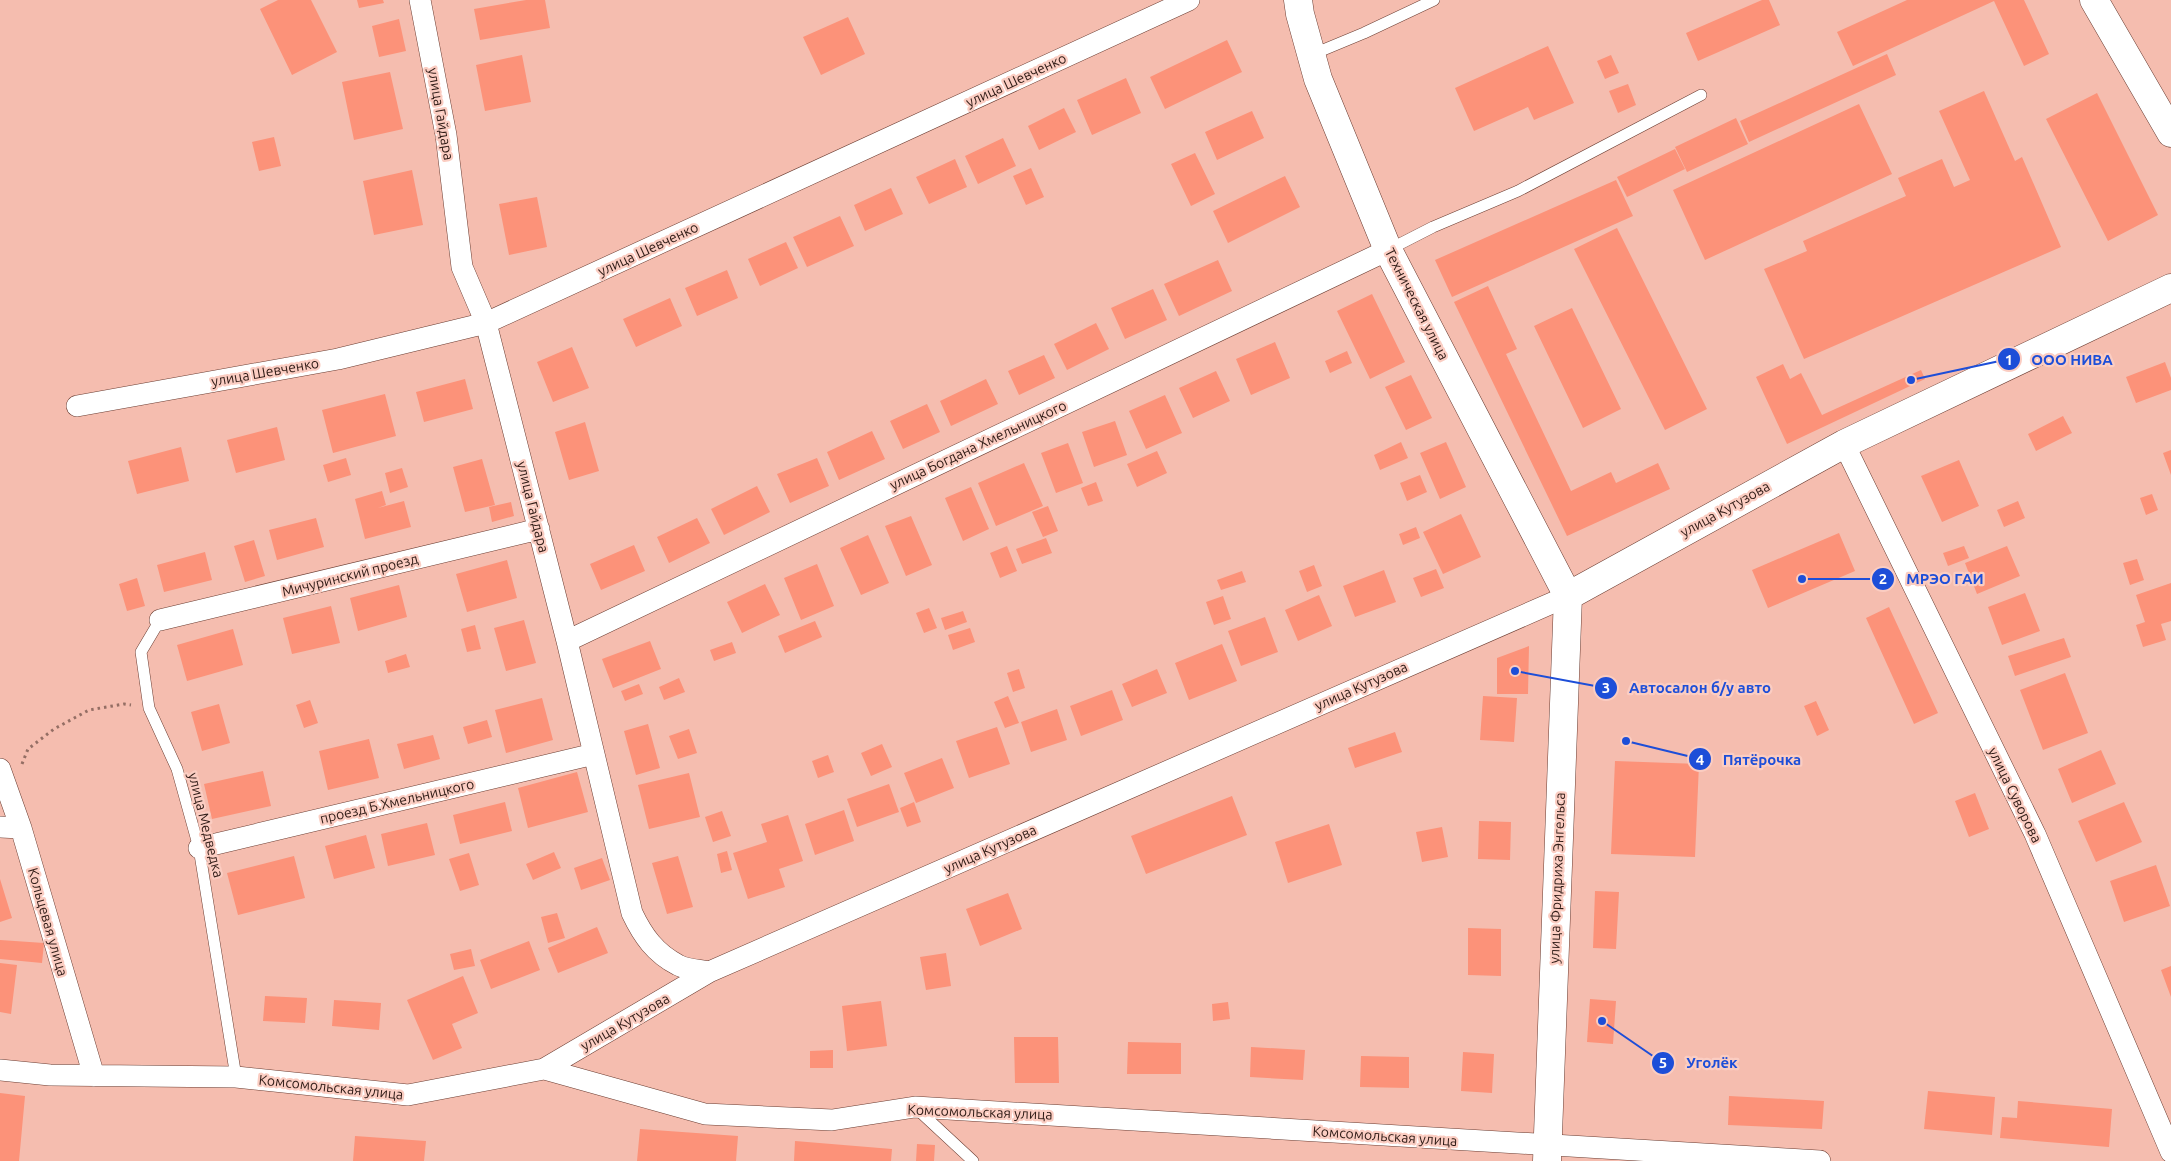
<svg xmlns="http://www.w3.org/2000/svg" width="2171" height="1161" viewBox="0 0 2171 1161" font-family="Ubuntu,sans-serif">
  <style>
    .building { fill: #fc9279 }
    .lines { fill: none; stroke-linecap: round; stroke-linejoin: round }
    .service-casing { stroke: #6b3d32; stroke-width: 12 }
    .minor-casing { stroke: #6b3d32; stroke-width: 22 }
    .secondary-casing { stroke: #6b3d32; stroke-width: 29 }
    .path { stroke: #946e64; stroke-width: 3; stroke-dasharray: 2.5 4; stroke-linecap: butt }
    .service { stroke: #fff; stroke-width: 11 }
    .minor { stroke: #fff; stroke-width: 21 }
    .secondary { stroke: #fff; stroke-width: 28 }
    .labels { text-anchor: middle; stroke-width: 4.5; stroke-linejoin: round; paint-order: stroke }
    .street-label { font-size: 14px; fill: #2e1a15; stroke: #fbcdc2 }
    .leader { fill: none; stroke: #1d4ed8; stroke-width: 2 }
    .callout-dot { fill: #1d4ed8; stroke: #fbcdc2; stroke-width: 2 }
    .mark-label { font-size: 15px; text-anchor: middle; font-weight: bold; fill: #fff }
    .callout-label { font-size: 15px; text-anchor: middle; font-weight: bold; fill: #1d4ed8; stroke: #fbcdc2; stroke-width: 4.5; stroke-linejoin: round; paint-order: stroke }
  </style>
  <rect width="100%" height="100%" fill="#f5bdaf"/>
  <path class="building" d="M278 0H311L337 52 292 75 260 9Z
    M357 0H383L384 3 359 8Z
    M526 0H545L550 28 480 40 474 9Z
    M1762 0H1769L1780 25 1698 61 1686 33Z
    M1907 0H2024L2049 54 2024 66 1994 1 1853 66 1837 32Z
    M848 17 865 54 821 75 803 37Z
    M399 19 406 51 379 57 372 26Z
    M1227 40 1242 72 1165 109 1150 77Z
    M1548 46 1574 103 1534 120 1528 107 1474 131 1455 88Z
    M1887 54 1896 75 1749 142 1740 121Z
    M522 55 531 102 485 111 476 65Z
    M1611 55 1619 73 1605 79 1597 61Z
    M390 72 403 129 354 140 342 82Z
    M1126 78 1141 113 1092 135 1077 100Z
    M1628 84 1636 105 1618 113 1609 91Z
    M1984 91 2015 161 2022 157 2061 247 1804 359 1764 269 1807 251 1803 241 1906 196 1898 178 1942 159 1954 187 1970 180 1939 111Z
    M2097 93 2158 215 2108 241 2046 119Z
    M1859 104 1892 174 1705 260 1673 190Z
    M1064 108 1076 132 1039 150 1028 126Z
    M1252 111 1264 138 1217 160 1205 132Z
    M1736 118 1748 144 1687 172 1675 147Z
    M274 137 281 166 259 171 252 142Z
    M1003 138 1016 166 978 184 965 156Z
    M1675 149 1685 169 1627 197 1617 177Z
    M1195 153 1215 194 1191 206 1171 164Z
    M955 159 967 187 929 204 916 177Z
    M1031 168 1044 197 1026 205 1013 176Z
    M412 170 423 225 374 235 363 181Z
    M1285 176 1300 207 1228 243 1213 211Z
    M1616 180 1633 216 1452 297 1435 260Z
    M891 188 903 214 865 231 854 205Z
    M537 197 547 247 509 255 499 204Z
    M840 216 854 246 807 267 793 237Z
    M1617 228 1707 409 1665 430 1574 249Z
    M786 242 798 268 760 286 748 259Z
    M1218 260 1232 291 1179 316 1164 284Z
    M727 270 738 298 697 316 685 288Z
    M1488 286 1517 349 1506 354 1571 491 1611 472 1616 483 1658 463 1670 489 1567 536 1454 302Z
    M1153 289 1167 320 1125 339 1111 308Z
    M1372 294 1405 362 1370 379 1337 311Z
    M670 298 682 326 636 347 623 319Z
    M1572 308 1621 409 1583 428 1534 326Z
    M1096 323 1109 349 1067 370 1054 344Z
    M1275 342 1290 378 1251 395 1236 359Z
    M572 347 589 388 553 402 537 362Z
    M1347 351 1352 363 1330 373 1325 361Z
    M1044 355 1055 378 1019 395 1008 371Z
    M2165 362 2171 378V390L2136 403 2126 377Z
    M1783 364 1790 379 1801 373 1822 415 1921 370 1925 379 1787 444 1756 377Z
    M1216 371 1230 401 1193 418 1179 388Z
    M1411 375 1432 418 1406 430 1385 387Z
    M465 379 473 409 424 422 416 392Z
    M986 379 998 404 951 426 940 401Z
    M385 394 396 436 333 453 322 410Z
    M1165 395 1182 433 1146 449 1129 411Z
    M927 404 940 432 903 449 890 421Z
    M2063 416 2072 433 2036 451 2028 434Z
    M1115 421 1127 455 1094 467 1082 432Z
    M585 422 599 471 569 480 555 432Z
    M277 427 285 460 236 473 227 440Z
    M872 431 885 459 839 480 827 452Z
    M1401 442 1408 458 1380 470 1374 455Z
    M1446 442 1466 487 1440 499 1420 453Z
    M1068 443 1083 483 1056 493 1041 453Z
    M181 447 189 481 137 494 128 461Z
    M2171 450V475L2163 453Z
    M1157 451 1167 473 1137 487 1127 464Z
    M346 458 351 475 328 482 323 465Z
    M817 458 829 486 790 503 777 474Z
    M482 459 495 505 465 512 453 467Z
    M1959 460 1979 506 1942 522 1921 476Z
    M1024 463 1043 506 996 526 978 483Z
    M402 468 408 487 390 493 385 473Z
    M1420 475 1427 492 1407 501 1400 483Z
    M1096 482 1103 501 1088 506 1081 488Z
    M757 486 770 512 724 535 711 509Z
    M971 487 989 529 963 541 945 498Z
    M382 491 386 505 378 508 404 501 411 527 365 539 355 499Z
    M2152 494 2158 510 2146 515 2140 498Z
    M2018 501 2025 518 2004 527 1997 510Z
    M511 502 514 516 492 522 489 507Z
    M1048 506 1058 531 1043 537 1032 512Z
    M1461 514 1481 557 1443 574 1423 532Z
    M911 516 932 565 906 576 885 526Z
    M316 518 324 547 277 560 269 530Z
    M697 518 710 543 669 563 657 537Z
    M1416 527 1420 538 1403 545 1399 534Z
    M1839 533 1855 571 1768 608 1752 570Z
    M868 535 889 583 861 595 840 548Z
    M1046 538 1052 553 1022 564 1016 549Z
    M254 540 265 576 245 582 234 546Z
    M634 545 645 571 601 590 590 564Z
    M1007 546 1017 571 1000 578 990 553Z
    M1964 546 1969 558 1948 566 1943 553Z
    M2007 546 2020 576 1977 594 1965 563Z
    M205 552 212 580 164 592 157 565Z
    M2137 559 2144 580 2130 585 2123 563Z
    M507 560 517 598 467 612 456 574Z
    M817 564 834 606 801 620 784 578Z
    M1314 565 1322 586 1307 592 1299 571Z
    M1436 569 1444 588 1421 597 1413 578Z
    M1384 570 1396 602 1355 617 1343 586Z
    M1242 571 1246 582 1221 590 1217 580Z
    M137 578 145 606 127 611 119 584Z
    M2171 583V621L2161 624 2166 640 2143 647 2136 625 2145 622 2136 595Z
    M765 584 780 615 742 633 727 602Z
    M399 585 407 617 358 631 350 598Z
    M2025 593 2040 631 2002 645 1988 607Z
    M1319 595 1332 626 1298 641 1285 610Z
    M1223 596 1231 619 1214 625 1206 602Z
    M331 606 340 643 292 654 283 618Z
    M1889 607 1938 713 1914 724 1866 618Z
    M929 608 937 628 924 633 916 613Z
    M963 611 967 622 945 630 941 618Z
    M1265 617 1278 652 1241 666 1228 631Z
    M524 620 536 663 506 671 494 628Z
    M815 621 822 637 785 653 778 636Z
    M475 625 481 649 467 652 461 629Z
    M970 628 975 642 953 650 948 635Z
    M233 629 243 665 187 681 177 645Z
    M2064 638 2071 657 2015 676 2008 656Z
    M650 641 661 669 613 688 602 659Z
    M732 642 736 653 714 661 710 650Z
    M1222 644 1237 681 1189 700 1175 663Z
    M1529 646 1528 694H1497V658Z
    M406 654 410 667 388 673 385 661Z
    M1019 669 1025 688 1013 692 1007 673Z
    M1157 669 1167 693 1132 707 1122 684Z
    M2065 673 2088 733 2043 750 2020 690Z
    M679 678 685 692 664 700 659 687Z
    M639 684 643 694 625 701 621 691Z
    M1112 690 1123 720 1081 736 1070 706Z
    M1008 696 1019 723 1005 728 994 702Z
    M1483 696 1517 698 1514 742 1480 740Z
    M542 698 553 740 506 753 495 710Z
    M310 700 318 723 304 728 296 705Z
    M1816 701 1829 730 1817 736 1804 706Z
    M219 704 230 743 202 751 191 712Z
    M1057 709 1067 740 1031 752 1021 722Z
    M487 720 492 737 468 744 463 727Z
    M648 724 660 768 636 775 624 731Z
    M997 727 1010 764 969 778 956 741Z
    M689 729 697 753 678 759 669 736Z
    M1395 732 1402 752 1355 768 1348 748Z
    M433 735 440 759 404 769 397 744Z
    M369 739 379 778 328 790 319 751Z
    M882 744 892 767 871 776 861 753Z
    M2101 750 2116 784 2072 803 2058 769Z
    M828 755 834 772 818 778 812 761Z
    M942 758 954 788 916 803 904 773Z
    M1615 761 1699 764 1695 857 1611 854Z
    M263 771 271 806 212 819 204 784Z
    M577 772 588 812 528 828 518 788Z
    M689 773 700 817 649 829 638 785Z
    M889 784 899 812 857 827 847 799Z
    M1975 793 1989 829 1969 837 1955 801Z
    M1232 796 1247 835 1146 874 1131 836Z
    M505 802 512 831 460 844 453 815Z
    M914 802 921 822 907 827 900 808Z
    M2124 802 2142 842 2096 862 2078 821Z
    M844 810 854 841 815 855 805 824Z
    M722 811 731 836 713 842 705 817Z
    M788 815 803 861 779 869 785 887 748 899 733 853 767 842 761 824Z
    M1479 821 1511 822 1510 860 1478 859Z
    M427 823 435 855 388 866 381 834Z
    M1329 824 1342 865 1288 883 1275 842Z
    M1442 827 1448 857 1422 862 1416 832Z
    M366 835 375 868 334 879 325 846Z
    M727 851 732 870 721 873 717 854Z
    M554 852 561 868 533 880 526 864Z
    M469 853 479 885 460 891 449 859Z
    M294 856 305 898 238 915 227 873Z
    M678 856 693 907 667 914 652 863Z
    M602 858 610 880 581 890 574 868Z
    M2156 865 2170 906 2124 922 2110 881Z
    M0 879 12 918 0 922Z
    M1595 891 1619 892 1616 949 1593 948Z
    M1008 893 1022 929 980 946 966 909Z
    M557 913 565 938 548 943 541 917Z
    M597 927 608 953 558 973 548 948Z
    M1468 928 1501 929V976L1468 975Z
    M0 940 44 943 42 963 0 959Z
    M529 941 540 970 491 989 480 960Z
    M471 949 475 966 454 970 450 954Z
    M946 953 951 986 926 990 920 957Z
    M0 963 17 965 11 1014 0 1012Z
    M2171 966V997L2161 970Z
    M463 976 478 1013 452 1024 462 1048 433 1060 407 1000Z
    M265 996 307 998 305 1023 263 1021Z
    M1590 999 1616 1001 1613 1044 1587 1042Z
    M334 1000 381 1003 379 1030 332 1026Z
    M881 1001 887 1046 847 1051 842 1006Z
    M1228 1002 1230 1019 1213 1021 1212 1004Z
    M1014 1037H1058L1059 1083H1015Z
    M1128 1042 1181 1043V1074H1127Z
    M1251 1047 1305 1050 1303 1080 1250 1077Z
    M833 1050V1068H810V1051Z
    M1463 1052 1494 1054 1492 1093 1461 1091Z
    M1361 1056 1409 1057V1088L1360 1087Z
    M1928 1091 1995 1097 1992 1135 1924 1129Z
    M0 1093 25 1096 19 1161H0Z
    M1729 1096 1824 1101 1822 1129 1728 1125Z
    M2018 1101 2112 1109 2109 1147 2000 1138 2002 1117 2017 1118Z
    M640 1129 738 1136 736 1161H637Z
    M355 1136 426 1141 424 1161H353Z
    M795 1141 892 1149 891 1161H794Z
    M917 1144 935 1145 934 1161H916Z"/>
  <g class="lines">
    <g class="service-casing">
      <path id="service" d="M1311 55 1364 33 1434 0
        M1388 250 1433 227 1518 191 1701 95
        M160 620 141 652 149 708 177 769 199 848 236 1077
        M917 1109 973 1161"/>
    </g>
    <g class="minor-casing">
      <path id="minor" d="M420 0 446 135 462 267 486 323 567 641 632 913C643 936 655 953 678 965 687 970 700 970 709 972
        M77 406 338 359 486 323 1189 0
        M1844 444 2035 834 2171 1152
        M160 620 539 529
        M567 641 1388 250
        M0 769 21 828 94 1076
        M0 827 21 828
        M199 848 594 754
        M544 1069 709 972 1568 596
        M0 1070 50 1075 236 1077 408 1095 544 1069 705 1114 832 1120 915 1107 1820 1161"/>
    </g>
    <g class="secondary-casing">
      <path id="secondary" d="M1298 0 1300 14 1318 79 1388 250 1568 596 1547 1161
        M2094 0 2171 133
        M1568 596 1844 444 2171 288"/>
    </g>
    <path class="path" d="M22 764 28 749 54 729 89 710 124 704 131 705"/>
    <use href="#service" class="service"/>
    <use href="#minor" class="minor"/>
    <use href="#secondary" class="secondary"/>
  </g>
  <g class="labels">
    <g class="street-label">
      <text transform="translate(1016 80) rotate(-25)" y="5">улица Шевченко</text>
      <text transform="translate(441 114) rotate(80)" y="5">улица Гайдара</text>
      <text transform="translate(648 249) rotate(-25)" y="5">улица Шевченко</text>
      <text transform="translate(1417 304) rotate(63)" y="5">Техническая улица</text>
      <text transform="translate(265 372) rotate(-10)" y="5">улица Шевченко</text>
      <text transform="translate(978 445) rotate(-25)" y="5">улица Богдана Хмельницкого</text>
      <text transform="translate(533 507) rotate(76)" y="5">улица Гайдара</text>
      <text transform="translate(1725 509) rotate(-29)" y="5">улица Кутузова</text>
      <text transform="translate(350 575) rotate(-14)" y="5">Мичуринский проезд</text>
      <text transform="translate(1361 686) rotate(-24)" y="5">улица Кутузова</text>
      <text transform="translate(2015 795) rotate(64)" y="5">улица Суворова</text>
      <text transform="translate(397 801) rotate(-13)" y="5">проезд Б.Хмельницкого</text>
      <text transform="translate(206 825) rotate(76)" y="5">улица Медведка</text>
      <text transform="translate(990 849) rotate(-24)" y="5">улица Кутузова</text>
      <text transform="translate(1557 878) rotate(-88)" y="5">улица Фридриха Энгельса</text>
      <text transform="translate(48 922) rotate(74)" y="5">Кольцевая улица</text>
      <text transform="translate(625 1022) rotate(-30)" y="5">улица Кутузова</text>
      <text transform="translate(331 1087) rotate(6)" y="5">Комсомольская улица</text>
      <text transform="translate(980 1112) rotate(2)" y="5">Комсомольская улица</text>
      <text transform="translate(1385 1136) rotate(4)" y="5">Комсомольская улица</text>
    </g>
  </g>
  <path class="leader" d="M1911 380L2009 359M1802 579L1883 579M1515 671L1606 688M1626 741L1700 759M1602 1021L1663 1063"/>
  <g class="callout-dot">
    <circle cx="1911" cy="380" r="5"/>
    <circle cx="1802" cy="579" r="5"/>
    <circle cx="1515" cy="671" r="5"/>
    <circle cx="1626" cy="741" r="5"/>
    <circle cx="1602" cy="1021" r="5"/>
    <circle cx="2009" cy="359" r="12"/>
    <circle cx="1883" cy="579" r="12"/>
    <circle cx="1606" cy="688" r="12"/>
    <circle cx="1700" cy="759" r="12"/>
    <circle cx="1663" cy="1063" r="12"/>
  </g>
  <g class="mark-label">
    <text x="2009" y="365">1</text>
    <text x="1883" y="584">2</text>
    <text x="1606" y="693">3</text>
    <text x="1700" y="765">4</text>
    <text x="1663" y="1068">5</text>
  </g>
  <g class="callout-label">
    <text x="2072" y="365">ООО НИВА</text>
    <text x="1945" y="584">МРЭО ГАИ</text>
    <text x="1700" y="693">Автосалон б/у авто</text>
    <text x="1762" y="765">Пятёрочка</text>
    <text x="1712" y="1068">Уголёк</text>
  </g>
</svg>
